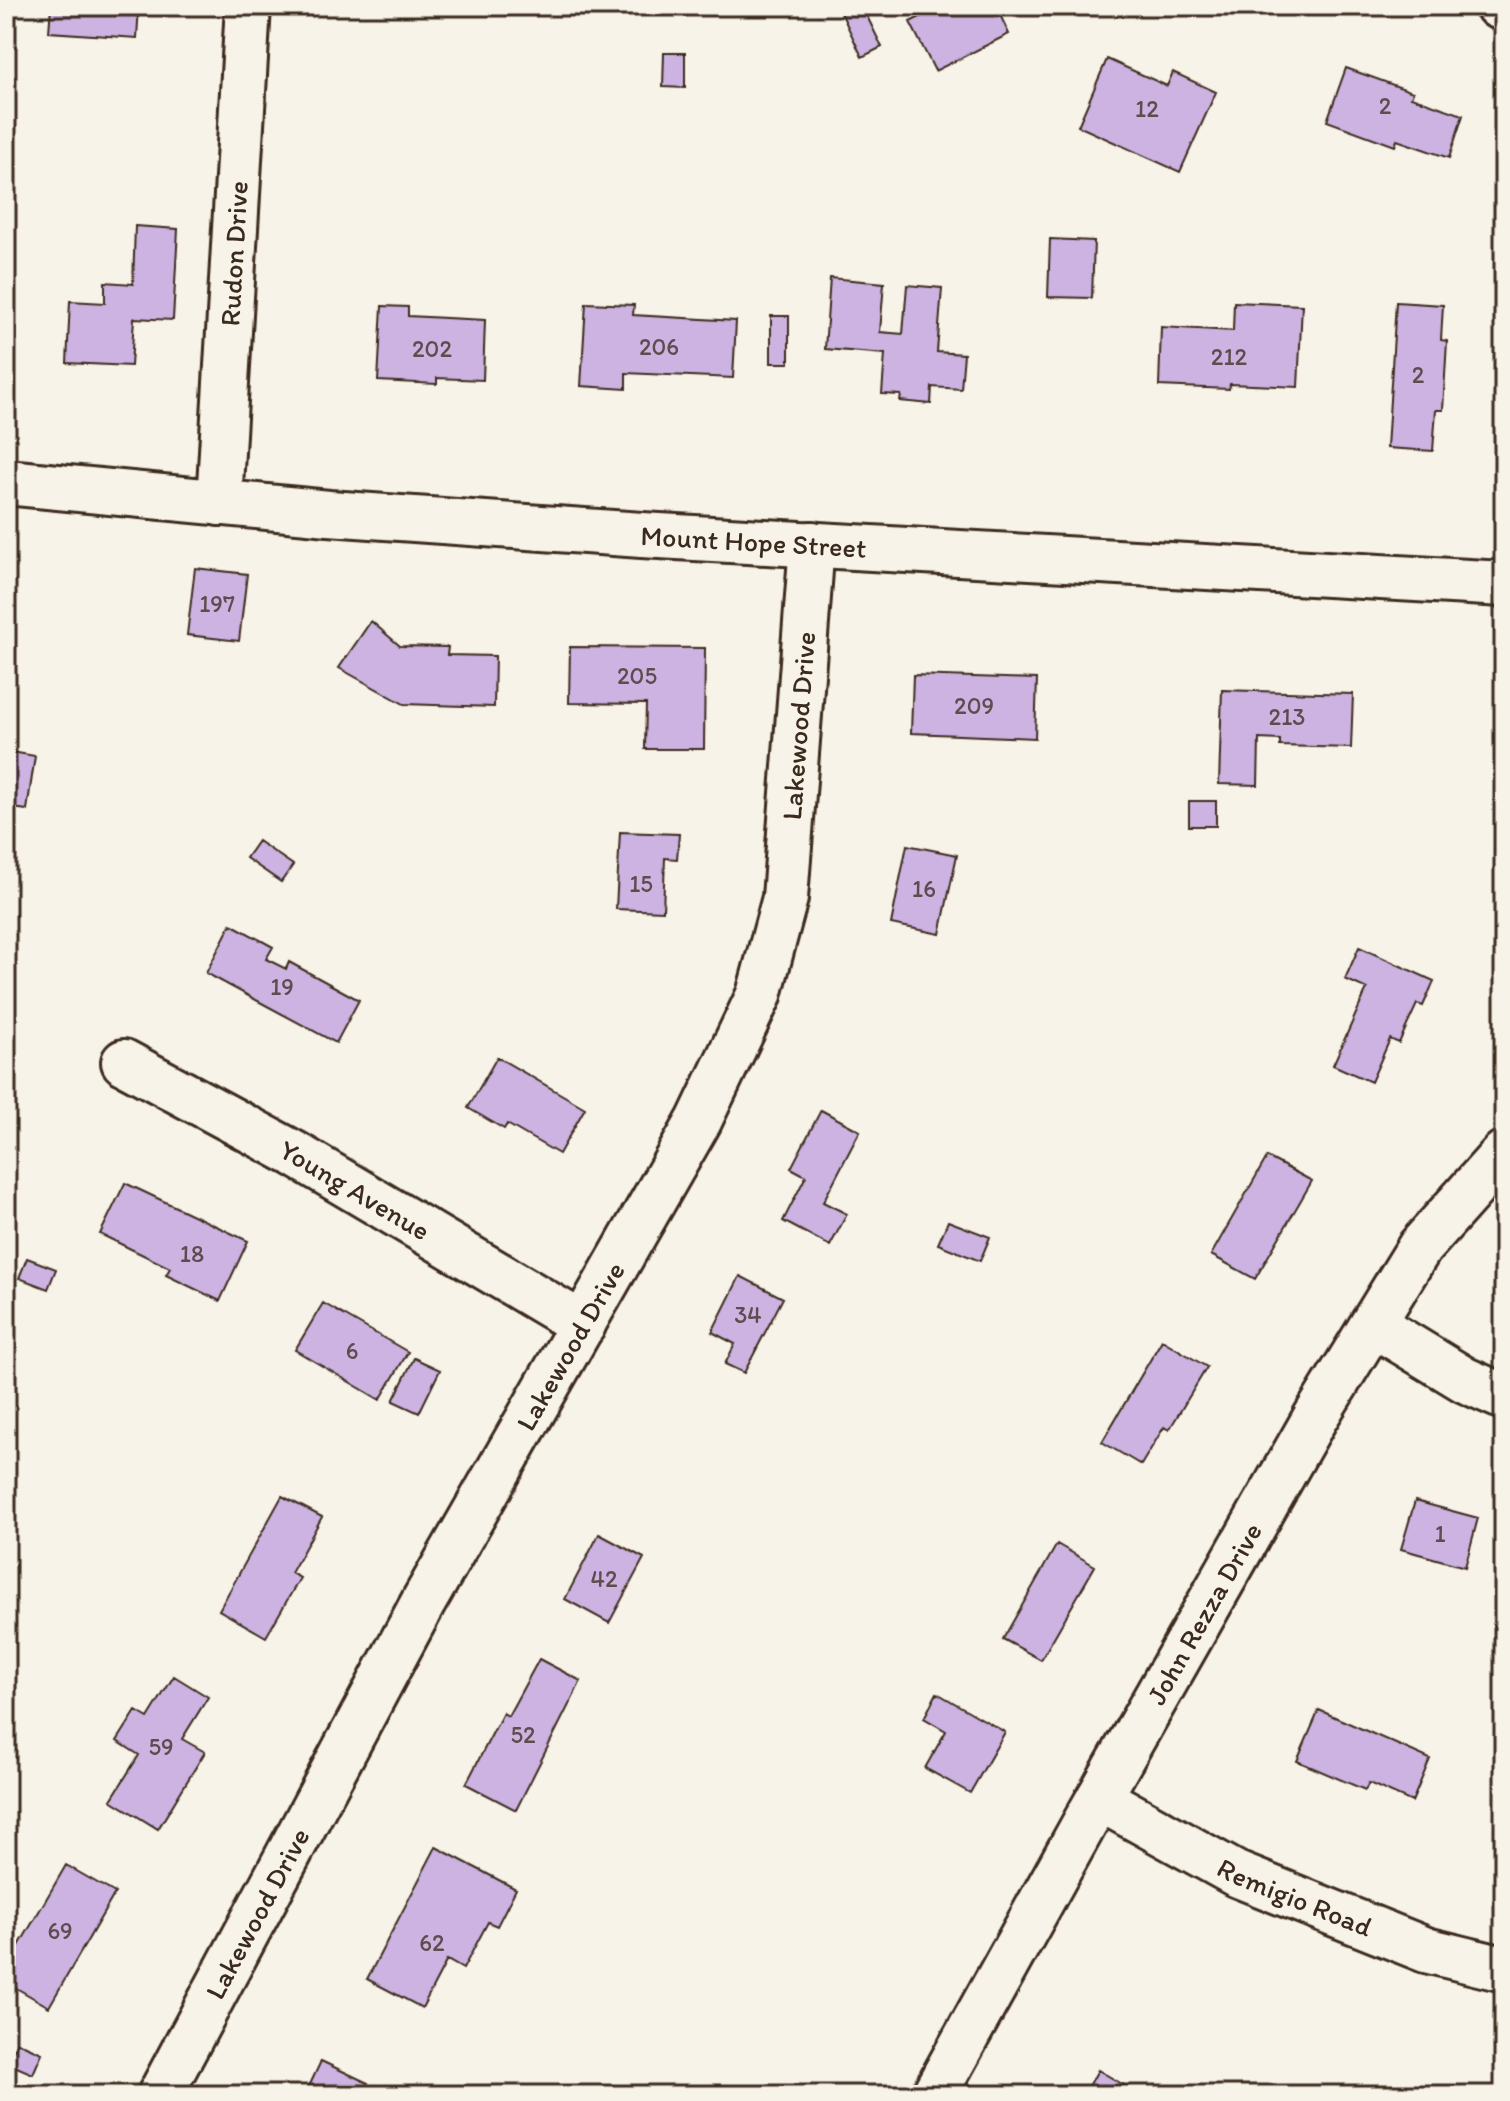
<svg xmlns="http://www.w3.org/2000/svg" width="1510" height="2101" viewBox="0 0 1510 2101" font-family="Itim,sans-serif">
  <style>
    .building { fill: #ccb3e2; stroke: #3b2a1e; stroke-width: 2 }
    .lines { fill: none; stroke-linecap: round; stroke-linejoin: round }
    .minor-casing { stroke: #3b2a1e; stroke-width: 50 }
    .tertiary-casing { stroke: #3b2a1e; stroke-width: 50 }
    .minor { stroke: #f7f3e8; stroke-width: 44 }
    .tertiary { stroke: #f7f3e8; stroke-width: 44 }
    .labels { text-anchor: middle; stroke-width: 6; stroke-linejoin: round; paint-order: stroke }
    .number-label { font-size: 24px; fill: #5f4c4f }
    .street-label { font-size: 28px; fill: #3b2a1e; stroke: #f7f3e8 }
  </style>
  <rect width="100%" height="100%" fill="#f7f3e8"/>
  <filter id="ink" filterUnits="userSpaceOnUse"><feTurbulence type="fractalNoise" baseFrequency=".0125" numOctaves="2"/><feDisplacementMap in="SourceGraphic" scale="16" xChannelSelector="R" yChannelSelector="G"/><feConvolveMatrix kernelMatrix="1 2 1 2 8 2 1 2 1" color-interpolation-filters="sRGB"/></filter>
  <g filter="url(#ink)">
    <path class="building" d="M51 6H139L137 38 49 32Z
      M573 6H659V12L573 10Z
      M838 6H862L882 47 862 57Z
      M942 6H996L1009 34 935 71 910 22Z
      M664 53H685V88L663 87Z
      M1107 59 1167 86 1173 72 1216 92 1180 172 1078 126Z
      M1346 68 1413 92 1411 97 1463 115 1449 158 1397 140 1395 146 1327 121Z
      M135 226 178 229 173 320 134 318 131 366 67 363 70 301 105 303V282L133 284Z
      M1050 239 1094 241 1092 298 1048 297Z
      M830 278 884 283 880 332 903 334 907 285 942 288 937 352 964 354 961 389 932 387 931 404 900 401 901 395 882 394 885 354 825 349Z
      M1234 302 1302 305 1298 387 1230 384 1229 389 1159 386 1161 327 1233 331Z
      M1396 302 1443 305 1441 340 1447 341 1443 410H1436L1433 451 1387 448Z
      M586 303 634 305 633 315 736 321 733 378 626 373V389L581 386Z
      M382 306 408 307V316L485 320 483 380 437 378V384L378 381Z
      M771 316H789V363H771Z
      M195 568 247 574 239 641 187 635Z
      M371 621 400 646 448 647 447 655 495 656 494 707 404 704 339 668Z
      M570 647 705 648 704 749H645L646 704 569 703Z
      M913 675 1037 679 1035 738 911 733Z
      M1222 690 1353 694 1351 748 1280 746V740L1259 739 1258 785 1219 784Z
      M6 751 35 756 27 810 6 807Z
      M1189 801H1216V826H1189Z
      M620 832 679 834 677 859 665 858 663 911 616 909Z
      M258 841 293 865 281 882 246 858Z
      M907 845 957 855 940 934 891 924Z
      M231 924 273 947 266 959 286 969 289 962 359 1000 336 1043 206 973Z
      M1359 947 1434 981 1423 1006 1417 1004 1399 1043 1390 1039 1371 1082 1333 1065 1367 989 1345 979Z
      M497 1057 585 1108 559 1154 507 1124 504 1129 468 1108Z
      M821 1110 860 1131 823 1202 847 1214 830 1246 783 1221 806 1176 791 1168Z
      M1267 1157 1312 1181 1255 1279 1211 1255Z
      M125 1183 248 1241 220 1301 166 1275 170 1268 100 1234Z
      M948 1221 990 1237 980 1261 938 1244Z
      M27 1258 56 1269 48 1289 19 1278Z
      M740 1276 783 1298 744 1373 725 1364 735 1344 712 1332Z
      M323 1303 408 1352 380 1400 295 1350Z
      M1162 1340 1207 1367 1169 1430 1164 1427 1141 1465 1102 1442Z
      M414 1358 440 1370 419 1413 393 1401Z
      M282 1496 322 1517 291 1573 300 1578 266 1637 219 1610Z
      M1415 1501 1478 1518 1465 1567 1401 1549Z
      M599 1534 644 1558 609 1623 565 1599Z
      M1057 1544 1095 1566 1041 1660 1003 1639Z
      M539 1659 581 1681 516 1810 466 1784 503 1713 508 1716Z
      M174 1676 208 1697 182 1739 205 1752 158 1829 111 1800 139 1755 117 1741 136 1711 148 1718Z
      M937 1693 1005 1732 970 1793 925 1768 946 1731 924 1718Z
      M1319 1710 1430 1759 1412 1802 1369 1783 1365 1790 1297 1761Z
      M436 1847 516 1889 497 1926 488 1922 463 1969 447 1960 422 2008 367 1979Z
      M66 1865 115 1893 49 2007 6 1982V1968Z
      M17 2042 42 2053 33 2074 7 2063Z
      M321 2061 368 2083 362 2095H305Z
      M1098 2070 1141 2095H1084Z"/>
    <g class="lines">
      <g class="minor-casing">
        <g id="minor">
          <path d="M1498 6 1504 8"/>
          <path id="s1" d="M219 503 248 6"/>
          <path id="s2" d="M124 1062 295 1154 583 1325"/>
          <path d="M1373 1324 1465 1380 1504 1397"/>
          <path id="s3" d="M1099 1798 1236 1874 1426 1950 1504 1969"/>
          <path id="s4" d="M160 2095 424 1601 699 1121 759 995 785 898 812 544"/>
          <path id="s5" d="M934 2095 1087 1819 1315 1418 1420 1247 1504 1153"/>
        </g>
      </g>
      <g class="tertiary-casing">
        <g id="tertiary">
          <path id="s6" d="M6 482 329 513 642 535 1504 584"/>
        </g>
      </g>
      <use href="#minor" class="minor"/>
      <use href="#tertiary" class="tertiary"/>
    </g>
  </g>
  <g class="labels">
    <g class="number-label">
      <text x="1385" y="114">2</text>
      <text x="1147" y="117">12</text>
      <text x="659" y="355">206</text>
      <text x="432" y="357">202</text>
      <text x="1229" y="365">212</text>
      <text x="1418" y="383">2</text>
      <text x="217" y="612">197</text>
      <text x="637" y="684">205</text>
      <text x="974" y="714">209</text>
      <text x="1287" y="725">213</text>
      <text x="641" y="892">15</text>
      <text x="924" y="897">16</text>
      <text x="282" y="995">19</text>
      <text x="192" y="1262">18</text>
      <text x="748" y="1323">34</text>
      <text x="352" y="1359">6</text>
      <text x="1440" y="1542">1</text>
      <text x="604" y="1587">42</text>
      <text x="523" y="1743">52</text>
      <text x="161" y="1755">59</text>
      <text x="60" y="1939">69</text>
      <text x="432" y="1951">62</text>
    </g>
    <g class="street-label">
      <text dy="10" stroke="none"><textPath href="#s1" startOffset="250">Rudon Drive</textPath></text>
      <text dy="10" stroke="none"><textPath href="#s6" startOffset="750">Mount Hope Street</textPath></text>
      <text dy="10" stroke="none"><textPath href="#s4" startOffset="1526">Lakewood Drive</textPath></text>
      <text dy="10" stroke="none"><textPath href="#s2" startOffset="264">Young Avenue</textPath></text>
      <text dy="10" stroke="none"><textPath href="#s4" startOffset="854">Lakewood Drive</textPath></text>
      <text dy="10" stroke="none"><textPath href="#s5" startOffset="552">John Rezza Drive</textPath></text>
      <text dy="10" stroke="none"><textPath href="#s3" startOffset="220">Remigio Road</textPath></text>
      <text dy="10" stroke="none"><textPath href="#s4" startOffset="206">Lakewood Drive</textPath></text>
    </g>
  </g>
  <rect width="1510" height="2101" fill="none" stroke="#f7f3e8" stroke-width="32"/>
  <rect x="16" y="16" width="1478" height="2069" fill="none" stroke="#3b2a1e" stroke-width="3" filter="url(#ink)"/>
</svg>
